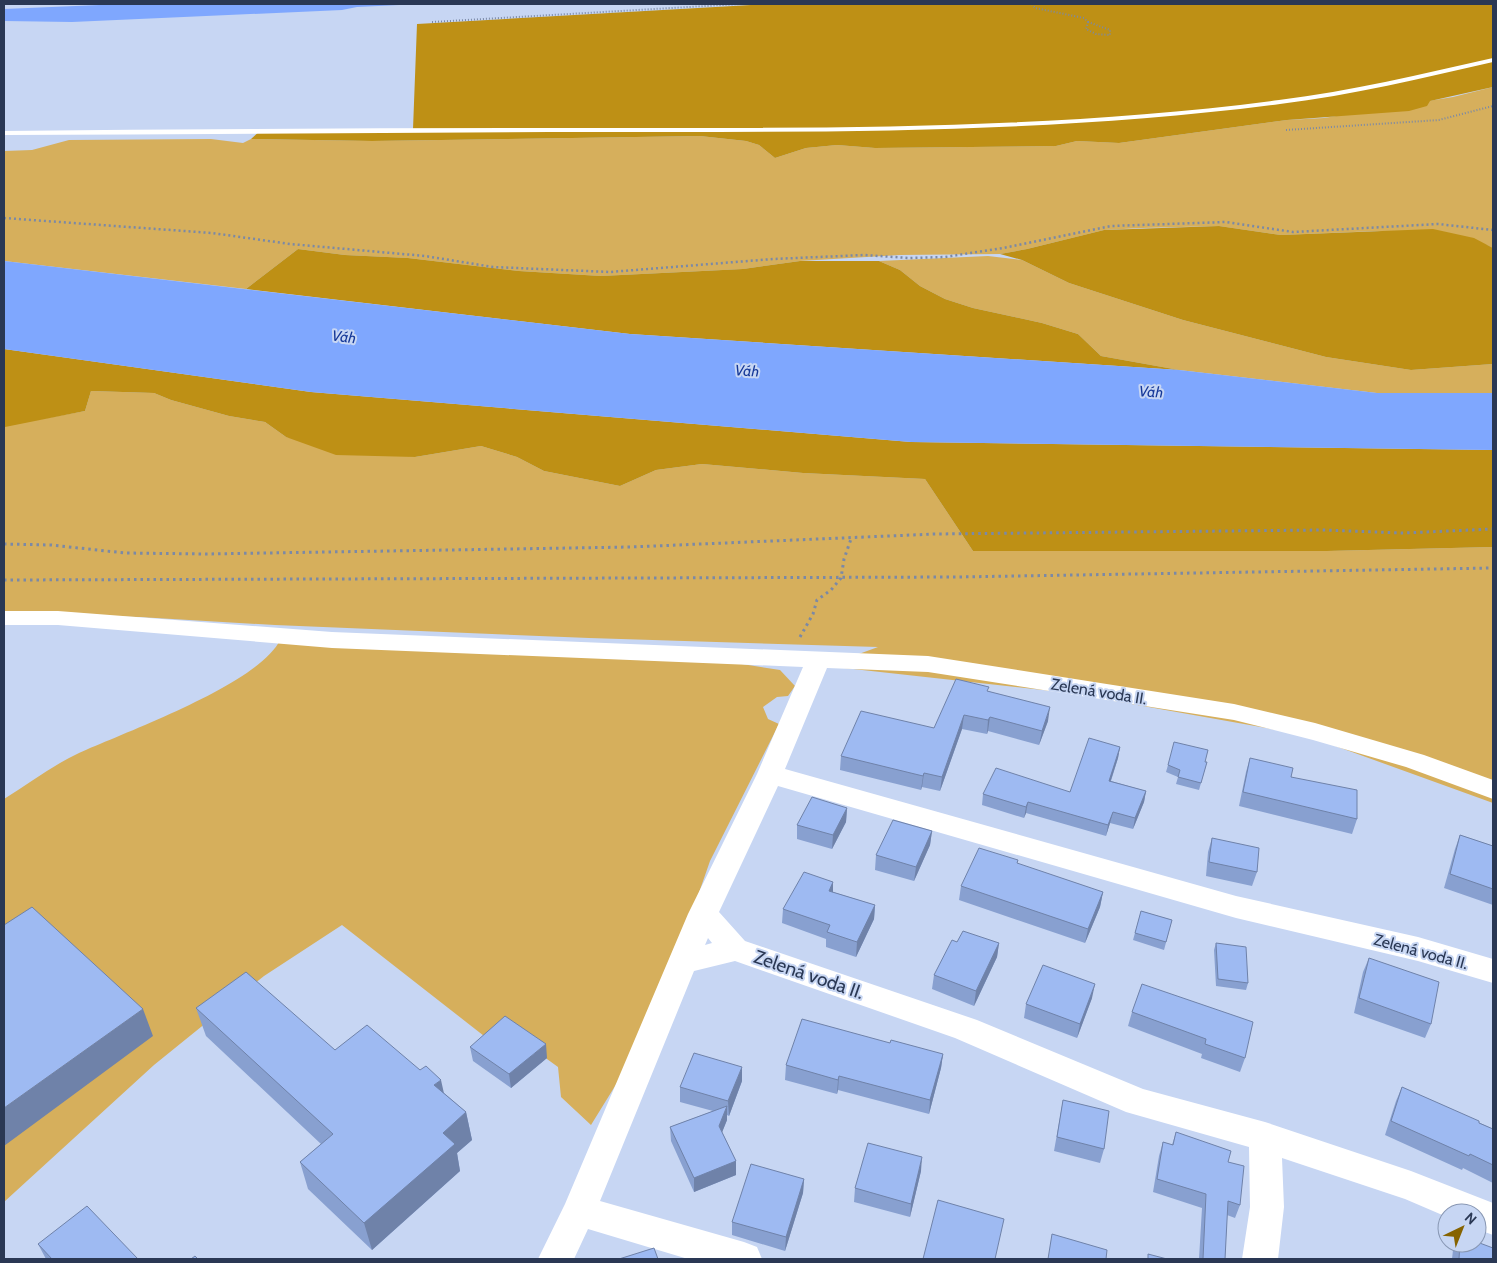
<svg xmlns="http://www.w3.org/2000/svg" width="1497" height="1263" viewBox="0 0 1497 1263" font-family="Cabin,sans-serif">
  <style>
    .green { fill: #d6af5c }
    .forest { fill: #be9015 }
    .water { fill: #7fa7fe }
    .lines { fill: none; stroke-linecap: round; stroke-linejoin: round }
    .path-far2 { stroke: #7b89a6; stroke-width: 2; stroke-dasharray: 1 2; stroke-linecap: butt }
    .path-far1 { stroke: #7b89a6; stroke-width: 2.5; stroke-dasharray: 2 3; stroke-linecap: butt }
    .path { stroke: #7b89a6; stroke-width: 3; stroke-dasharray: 2.5 4; stroke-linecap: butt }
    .lane { fill: #fff; fill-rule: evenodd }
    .street { fill: #fff; fill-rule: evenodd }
    .wall { fill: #88a0d0 }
    .shaded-wall { fill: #6f82a9 }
    .building { fill: #9ebaf2; stroke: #6f82a9 }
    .labels { text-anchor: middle; stroke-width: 4; stroke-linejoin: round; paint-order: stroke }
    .far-water-label { font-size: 15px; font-style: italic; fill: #143798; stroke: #c7d6f3 }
    .street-label { font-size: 16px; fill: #2a3854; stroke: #c7d6f3 }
    .near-street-label { font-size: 19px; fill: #2a3854; stroke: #c7d6f3 }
  </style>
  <rect width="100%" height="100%" fill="#c7d6f3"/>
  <path class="green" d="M1493 87V248L1487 245 1378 231 1281 235 1219 226 1142 228 1104 230 1027 249 1000 254 900 255 800 261 743 269 601 276 519 271 408 258 345 255 298 249 246 289 4 261V151L32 150 69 140 211 139 243 143 251 139 372 141 700 136 746 141 759 145 775 158 806 148 837 145 875 148 1056 146 1077 141 1119 143 1287 120 1324 118 1453 97Z
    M988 256 1022 260 1069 283 1183 320 1326 357 1411 370 1493 364V393H1377L1179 370 1101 356 1078 334 1042 323 973 308 945 299 920 286 900 270 879 261Z
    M91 391 154 393 171 400 229 416 265 422 286 437 415 457 481 446 517 457 544 471 620 486 656 470 702 464 803 473 925 479 973 551H1327L1493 547V803L1305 735 1070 693 826 666 878 647 589 638 275 625 139 617 4 614V426L85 411Z
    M280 640 723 661 780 670 795 686 788 696 777 697 763 707 768 719 779 724 710 861 678 953 620 1078 591 1125 561 1097 558 1067 507 1030 493 1043 342 925 264 976 154 1065 4 1202V799C28 784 53 765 79 753 125 732 259 684 280 640Z"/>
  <path class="forest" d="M768 4H1493V87L1430 101 1427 106 1409 111 1287 120 1119 143 1077 141 1056 146 875 148 837 145 806 148 775 158 759 145 746 141 700 136 372 141 251 139 262 129H413L417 24Z
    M1219 226 1281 235 1433 229 1474 238 1493 248V364L1411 370 1326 357 1183 320 1069 283 1022 260 1000 254 1027 249 1104 230Z
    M298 249 345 255 408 258 519 271 601 276 743 269 800 261H879L900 270 920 286 945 299 973 308 1042 323 1078 334 1101 356 1179 370 630 334 246 289Z
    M4 349 311 392 911 442 1493 450V547L1327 551H973L925 479 803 473 702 464 656 470 620 486 544 471 517 457 481 446 415 457 336 455 286 437 265 422 229 416 171 400 154 393 91 391 85 411 5 427Z"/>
  <path class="water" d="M123 4H420L357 7 342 10 72 22 4 21V9Z
    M4 261 630 334 1179 370 1377 393H1493V450L911 442 311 392 4 349Z"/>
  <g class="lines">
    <path class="path-far2" d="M1032 4 1035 8 1084 18 1088 22
      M432 22 740 4
      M1088 22 1110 30V35L1096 34 1086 29Z
      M1286 130 1439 120 1493 106"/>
    <path class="path-far1" d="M4 218 212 233 290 244 425 256 493 267 610 272 773 259 864 255 909 258 945 257 1003 248 1111 226 1226 222 1293 232 1438 224 1493 230"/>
    <path class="path" d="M4 544 51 545 125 553 206 554 631 547 935 534 1322 530 1404 533 1493 529
      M4 580 957 577 1493 568
      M800 637 813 614 817 600 831 590 841 578 844 559 851 539"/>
    <path class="lane" d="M1493 58V62C1423 78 1352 95 1280 104 1051 134 820 132 590 132 394 132 199 135 4 135V131C207 129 409 128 612 128 835 128 1058 129 1279 100 1351 91 1422 74 1493 58Z"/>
    <path class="street" d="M4 611H58L332 632 928 656 1234 704 1315 723 1424 755 1493 780V799L1406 767 1313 740 1234 720 928 672 827 668 785 769 1236 896 1418 937 1493 959V983L1418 961 1236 918 778 786 719 912 745 941 977 1020 1143 1089 1265 1122 1411 1171 1493 1203V1235L1477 1229V1213H1447V1217L1405 1199 1282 1158 1284 1207 1278 1259H1242L1250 1207 1249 1147 1126 1112 955 1038 735 961 694 971 600 1201 744 1242 757 1247 762 1259H688L588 1229 574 1259H538L565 1204 688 914 757 774 803 667 332 648 58 625H4ZM708 938 712 943 705 945Z"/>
  </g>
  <path class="wall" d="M989 691 1048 721 1039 745 988 731 987 734 962 729 940 791 922 787 921 790 840 770 841 756 934 728Z
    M1120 747 1118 758 1111 781 1146 791 1144 802 1133 829 1110 823 1106 836 1026 813 1024 818 982 805 983 794 1070 792Z
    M1250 758 1291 777 1357 819 1352 834 1239 806 1246 772Z
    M1205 762H1207L1199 790 1176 784 1178 777 1166 772 1168 765Z
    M847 808 846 822 832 849 797 839V825Z
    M932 831 930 845 914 881 875 870 876 855Z
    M1460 835 1493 846V905L1444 888 1455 849Z
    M1212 838 1257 872 1252 886 1206 876 1208 852Z
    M833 882V892L875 905 874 919 856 957 826 947V939L782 923 783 909Z
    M961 886 1103 892 1100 907 1085 943 959 900Z
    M1141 911 1172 920 1164 950 1133 940Z
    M999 943 997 957 974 1006 932 989 934 975Z
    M1216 943 1248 983 1246 990 1216 986 1214 950Z
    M1369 958 1431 1024 1425 1038 1354 1013 1363 972Z
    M1142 984 1245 1058 1240 1072 1201 1058 1202 1054 1128 1026 1132 1012Z
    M1092 998 1077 1038 1024 1018 1026 1004Z
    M196 1008 335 1050 444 1093 466 1112 472 1140 457 1153 460 1171 372 1250 308 1189 300 1162 321 1144 206 1036Z
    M890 1043 943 1054 941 1068 929 1114 838 1090 837 1094 785 1080 786 1065Z
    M470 1047 547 1058 511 1088 473 1061Z
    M742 1081 729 1116 727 1115V1120L722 1132 736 1161V1175L694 1192 671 1141 670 1127 713 1111 680 1102V1087Z
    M1402 1087 1493 1129V1183L1463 1168 1462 1170 1385 1135 1396 1101Z
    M1063 1100 1104 1149 1100 1163 1054 1151Z
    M1176 1132 1228 1162 1240 1205 1235 1218 1227 1215 1225 1259H1199L1202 1208 1153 1192 1159 1156 1163 1142 1172 1145Z
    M921 1171 910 1217 854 1202 855 1188Z
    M804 1179 803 1193 785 1251 732 1235V1222Z
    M1457 1243H1477L1493 1259H1452L1453 1250Z
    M38 1244 138 1259H46Z"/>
  <path class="shaded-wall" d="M1050 707 1048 721 1039 745 1042 731Z
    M964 715 962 729 940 791 942 777Z
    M990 717 988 731 987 734 988 720Z
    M1120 747 1118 758 1107 792 1109 781Z
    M924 773 922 787 921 790 923 776Z
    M1146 791 1144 802 1133 829 1135 818Z
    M1028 802 1026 813 1024 818 1026 807Z
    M847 808 846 822 832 849 833 835Z
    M1113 812 1110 823 1106 836 1108 825Z
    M932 831 930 845 914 881 916 867Z
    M833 882V897L829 891Z
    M1103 892 1100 907 1085 943 1088 929Z
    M875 905 874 919 856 957 857 942Z
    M999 943 997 957 974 1006 976 991Z
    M1095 984 1092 998 1077 1038 1080 1024Z
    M143 1009 153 1036 4 1146V1108Z
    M546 1044 547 1058 511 1088 509 1074Z
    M943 1054 941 1068 929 1114 930 1100Z
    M742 1067V1081L729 1116 728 1101Z
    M839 1076 838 1090 837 1094 838 1080Z
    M441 1080 447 1107 434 1085Z
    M727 1106V1120L719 1140V1126Z
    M466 1112 472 1140 457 1153 460 1171 372 1250 364 1223 443 1133Z
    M922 1157 921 1171 910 1217 911 1204Z
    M736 1161V1175L694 1192V1178Z
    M804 1179 803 1193 785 1251 786 1237Z"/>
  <path class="building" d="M956 679 989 687 987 691 1050 707 1042 731 990 717 988 720 964 715 942 777 924 773 923 776 841 756 861 711 934 728Z
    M1089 738 1120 747 1109 781 1146 791 1135 818 1113 812 1108 825 1028 802 1026 807 983 794 996 768 1070 792Z
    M1174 742 1208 750 1205 762H1207L1201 783 1178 777 1180 770 1168 765Z
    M1250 758 1293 768 1291 777 1357 790V819L1243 792Z
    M812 797 847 808 833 835 797 825Z
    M893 820 932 831 916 867 876 855Z
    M1460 835 1493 846V889L1450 874Z
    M1212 838 1259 848 1257 872 1209 862Z
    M979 848 1018 860 1017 863 1103 892 1088 929 961 886Z
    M804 872 833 882 829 891 875 905 857 942 827 932 830 925 783 909Z
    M32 907 143 1009 4 1108V925Z
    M1141 911 1172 920 1166 942 1135 933Z
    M963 931 999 943 976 991 934 975 952 940 957 942Z
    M1216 943 1246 947 1248 983 1218 979Z
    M1369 958 1439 982 1431 1024 1359 998Z
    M1043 965 1095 984 1080 1024 1026 1004Z
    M246 972 335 1050 367 1025 420 1070 426 1066 441 1080 434 1085 466 1112 443 1133 455 1144 364 1223 300 1162 333 1134 196 1008Z
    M1142 984 1253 1022 1245 1058 1205 1044 1206 1039 1132 1012Z
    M505 1016 546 1044 509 1074 470 1047Z
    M802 1019 890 1043 891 1040 943 1054 930 1100 839 1076 838 1080 786 1065Z
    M694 1053 742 1067 728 1101 680 1087Z
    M1402 1087 1479 1121V1123L1493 1129V1165L1470 1154 1469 1156 1391 1121Z
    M1063 1100 1109 1111 1104 1149 1057 1137Z
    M727 1106 719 1126 736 1161 694 1178 670 1127Z
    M1176 1132 1231 1151 1228 1162 1244 1166 1240 1205 1228 1201 1225 1259H1203L1206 1194 1157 1179 1163 1142 1173 1145Z
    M868 1143 922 1157 911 1204 855 1188Z
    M751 1164 804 1179 786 1237 732 1222Z
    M938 1200 1004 1219 995 1259H923Z
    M87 1206 138 1259H52L38 1244Z
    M1052 1234 1107 1250 1106 1259H1048Z
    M1477 1242 1493 1248V1259H1459L1460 1243H1477Z
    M654 1248 658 1259H619Z
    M1148 1254 1167 1259H1148Z
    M195 1256 198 1259H191Z"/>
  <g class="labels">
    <g class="far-water-label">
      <text transform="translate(344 337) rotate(7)" y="5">Váh</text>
      <text transform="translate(747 371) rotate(3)" y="5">Váh</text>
      <text transform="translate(1151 392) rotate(3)" y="5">Váh</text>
    </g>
    <g class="street-label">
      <text transform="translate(1099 691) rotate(9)" y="6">Zelená voda II.</text>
      <text transform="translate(1421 951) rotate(15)" y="6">Zelená voda II.</text>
    </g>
    <g class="near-street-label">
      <text transform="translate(809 974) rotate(19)" y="7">Zelená voda II.</text>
    </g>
  </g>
  <rect width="1497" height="1263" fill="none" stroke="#2a3854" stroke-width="10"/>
  <g transform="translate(1462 1228) rotate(43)"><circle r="24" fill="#c7d6f3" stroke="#8897b3"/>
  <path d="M0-4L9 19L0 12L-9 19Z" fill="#866300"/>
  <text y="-8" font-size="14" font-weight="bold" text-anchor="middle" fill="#2a3854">N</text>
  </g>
</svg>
